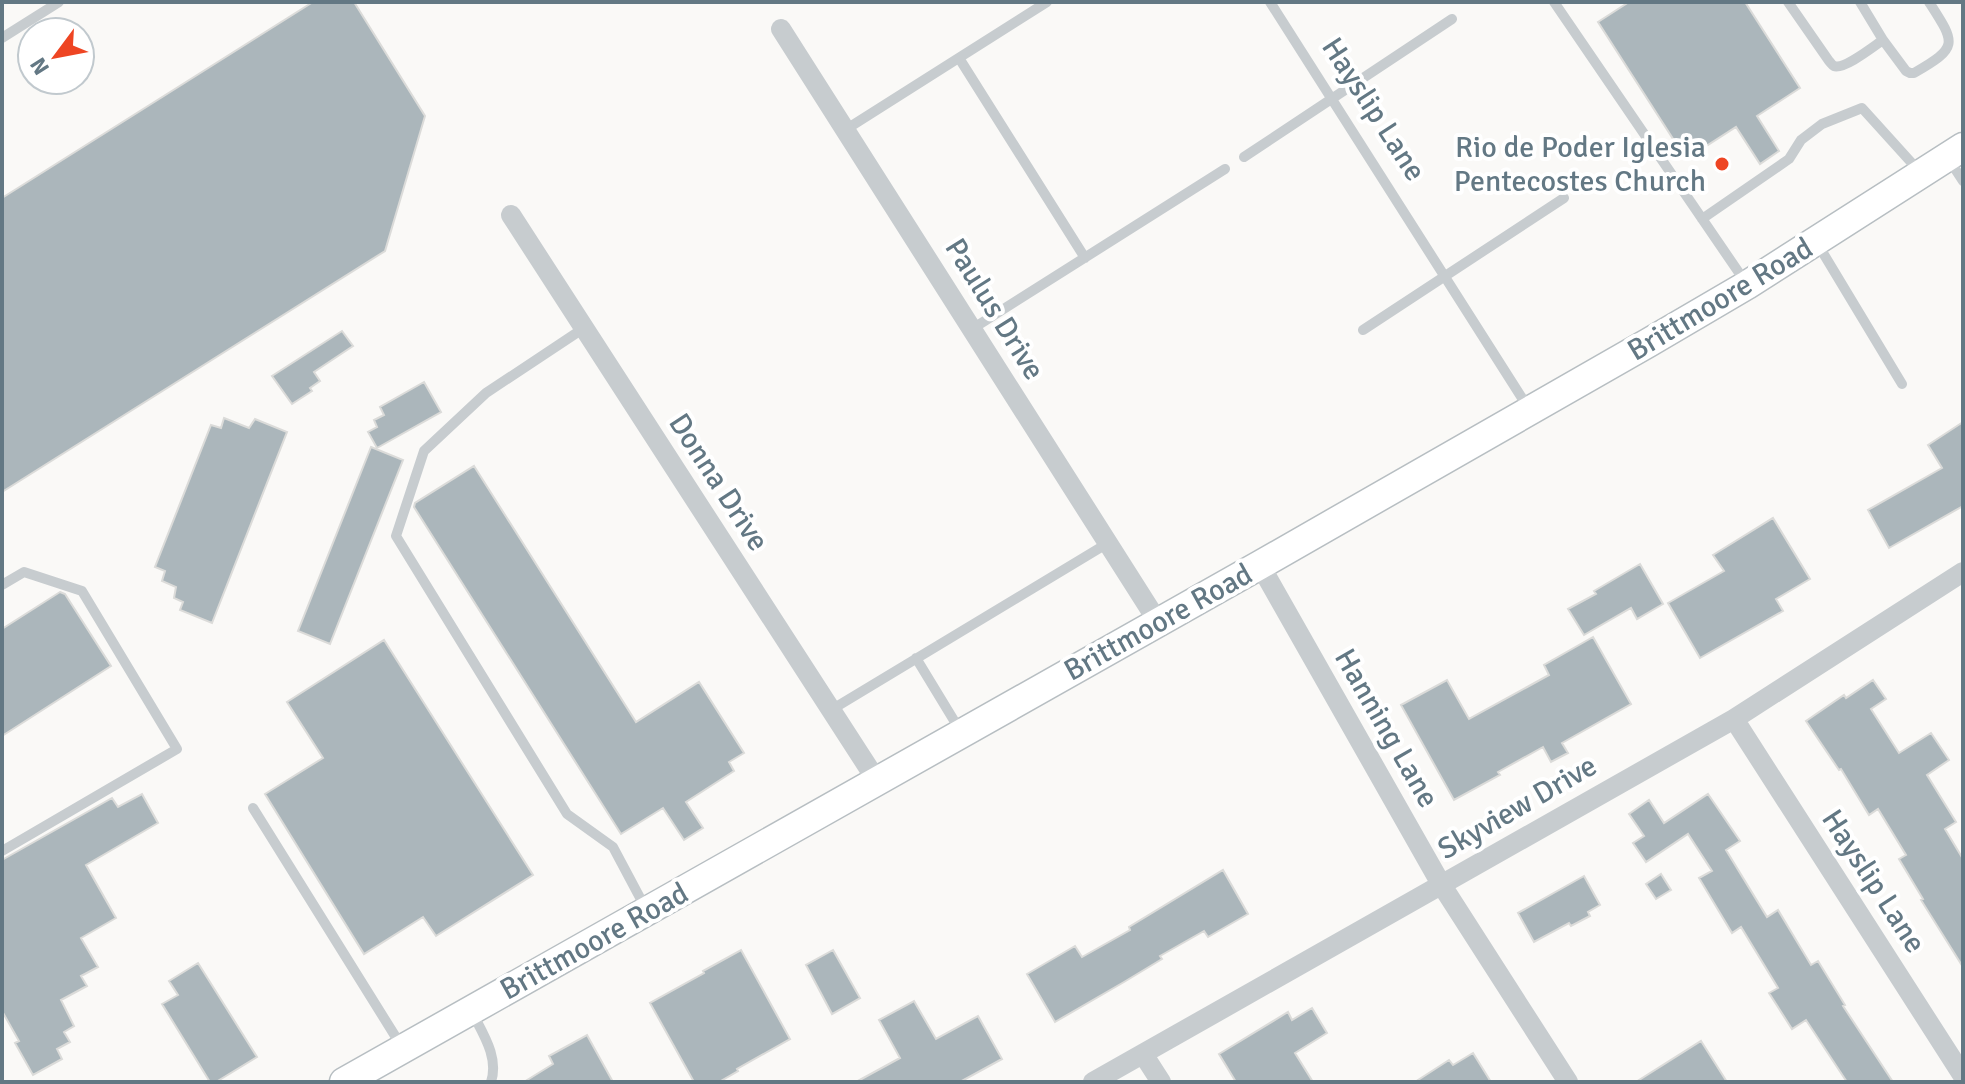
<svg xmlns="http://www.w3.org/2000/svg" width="1965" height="1084" viewBox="0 0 1965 1084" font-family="Signika,sans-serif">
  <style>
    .building { fill: #abb6bb; stroke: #dbdbd9; stroke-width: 2 }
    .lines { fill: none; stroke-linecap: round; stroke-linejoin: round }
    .secondary-casing { stroke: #b7bec2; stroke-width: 31 }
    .service { stroke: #c7cccf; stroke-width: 10 }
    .minor { stroke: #c7cccf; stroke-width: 20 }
    .secondary { stroke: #fff; stroke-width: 28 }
    .poi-dot { fill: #ee4523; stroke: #fff; stroke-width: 3 }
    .labels { text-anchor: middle; stroke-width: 8; stroke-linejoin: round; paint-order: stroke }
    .street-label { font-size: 30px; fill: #637884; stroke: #fff }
    .poi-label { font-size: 30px; fill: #637884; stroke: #fff; text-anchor: end }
  </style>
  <rect width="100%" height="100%" fill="#faf9f7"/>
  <path class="building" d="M313 2H354L425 116 385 251 2 492V198Z
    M1629 2H1745L1800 88 1757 116 1779 151 1760 164 1736 127 1686 159 1598 22Z
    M342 331 353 346 314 372 320 381 310 388 312 391 292 404 272 376Z
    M424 382 441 412 377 448 368 432 377 427 374 420 384 415 380 407Z
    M224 418 249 428 255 419 287 432 212 623 180 610 183 602 174 598 176 587 162 581 165 571 155 567 211 425 221 428Z
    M1963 422V506L1889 548 1868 510 1942 468 1928 445Z
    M371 447 403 460 330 644 298 631Z
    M474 466 636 722 699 682 744 753 729 762 734 771 686 802 703 828 684 840 663 808 621 834 414 507 415 503Z
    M1773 518 1810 579 1776 599 1783 611 1700 658 1668 603 1724 571 1713 555Z
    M1640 564 1663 604 1637 619 1631 608 1584 635 1568 609 1596 594 1594 591Z
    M60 592 65 594 111 666 2 736V629Z
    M1593 637 1631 704 1562 743 1568 753 1551 762 1543 747 1498 772 1500 775 1454 800 1401 705 1447 680 1469 719 1549 675 1544 665Z
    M384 640 533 875 436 936 423 917 364 954 265 794 323 758 287 702Z
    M1873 680 1886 699 1871 709 1899 753 1931 733 1949 760 1927 775 1956 822 1945 829 1963 859V967L1921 900 1923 899 1899 859 1906 855 1878 809 1869 815 1841 769 1839 770 1806 721 1844 695 1846 698Z
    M142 794 158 823 86 865 116 918 81 938 98 967 81 976 87 986 61 1000 74 1026 64 1032 70 1042 57 1049 62 1059 33 1075 15 1043 19 1041 2 1011V860L112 798 118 807Z
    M1708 794 1740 841 1726 850 1767 917 1778 910 1811 965 1818 961 1845 1005 1843 1006 1893 1082H1847L1806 1020 1792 1029 1769 993 1778 988 1741 927 1732 933 1699 878 1712 871 1688 834 1646 862 1633 843 1644 836 1629 814 1649 800 1664 823Z
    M1223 870 1248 914 1208 937 1204 931 1160 956 1162 959 1124 982 1055 1022 1027 974 1075 946 1082 957 1130 930 1129 927Z
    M1661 874 1671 890 1656 899 1646 884Z
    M1584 876 1600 905 1588 912 1590 916 1571 926 1569 923 1534 942 1518 913Z
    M741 950 790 1039 737 1069 738 1071 719 1082H694L650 1003 704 973 703 971Z
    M833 950 860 998 832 1014 806 965Z
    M198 963 257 1057 216 1082H210L162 1004 178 995 169 981Z
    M914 1001 936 1039 978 1016 1002 1059 960 1082H856L900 1058 879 1020Z
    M1312 1008 1327 1033 1295 1053 1313 1082H1236L1219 1054 1288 1012 1292 1020Z
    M587 1035 613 1082H524L553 1064 549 1056Z
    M1701 1041 1727 1082H1636Z
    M1473 1053 1491 1082H1415L1449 1060 1453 1065Z"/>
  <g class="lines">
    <g class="secondary-casing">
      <path id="secondary" d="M344 1082 1260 565 1648 343 1747 285 1963 147"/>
    </g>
    <path class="service" d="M1270 2 1529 409
      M1554 2 1746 283
      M1788 2 1829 61C1831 63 1832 65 1834 66 1844 70 1874 46 1883 40L1860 2
      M2 38 59 2
      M1883 40 1906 71 1910 73H1914C1959 47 1956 44 1929 2
      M959 58 1085 258
      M845 130 1047 2
      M1244 157 1452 19
      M1948 158 1963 181
      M1702 219 1789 159 1801 140 1822 124 1862 108 1919 171
      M1817 243 1902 384
      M584 328 486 393 424 451 396 536 567 814 613 847 646 909
      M972 329 1225 169
      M1363 330 1564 198
      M2 585 24 572 82 591 177 749 2 851
      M916 658 961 732
      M831 710 1108 543
      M253 808 402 1047
      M472 1012C483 1034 499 1057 491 1082"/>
    <path class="minor" d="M781 29 1158 622
      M511 215 877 781
      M1260 565 1441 884 1568 1082
      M1734 719 1963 1076
      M1143 1054 1161 1082
      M1093 1082 1734 719 1963 572"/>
    <use href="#secondary" class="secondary"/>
  </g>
  <circle class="poi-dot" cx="1722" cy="164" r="8"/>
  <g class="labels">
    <g class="street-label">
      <text transform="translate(1374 109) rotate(57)" y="10">Hayslip Lane</text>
      <text transform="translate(1720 299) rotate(-31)" y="10">Brittmoore Road</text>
      <text transform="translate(995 309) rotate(58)" y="10">Paulus Drive</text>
      <text transform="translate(719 482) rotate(57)" y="10">Donna Drive</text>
      <text transform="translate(1158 622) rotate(-29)" y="10">Brittmoore Road</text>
      <text transform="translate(1387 728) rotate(60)" y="10">Hanning Lane</text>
      <text transform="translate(1517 807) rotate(-30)" y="10">Skyview Drive</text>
      <text transform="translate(1874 881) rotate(57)" y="10">Hayslip Lane</text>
      <text transform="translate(594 941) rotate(-29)" y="10">Brittmoore Road</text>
    </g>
    <g class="poi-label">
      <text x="1706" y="157">Rio de Poder Iglesia<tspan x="1706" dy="34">Pentecostes Church</tspan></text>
    </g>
  </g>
  <rect width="1965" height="1084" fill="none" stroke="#637884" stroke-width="8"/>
  <g transform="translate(56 56) rotate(238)"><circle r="38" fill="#ffffff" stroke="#c1c9ce" stroke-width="2"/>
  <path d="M0-6L14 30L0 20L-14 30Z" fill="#ee4523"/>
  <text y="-12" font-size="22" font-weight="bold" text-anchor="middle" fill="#637884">N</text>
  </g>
</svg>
